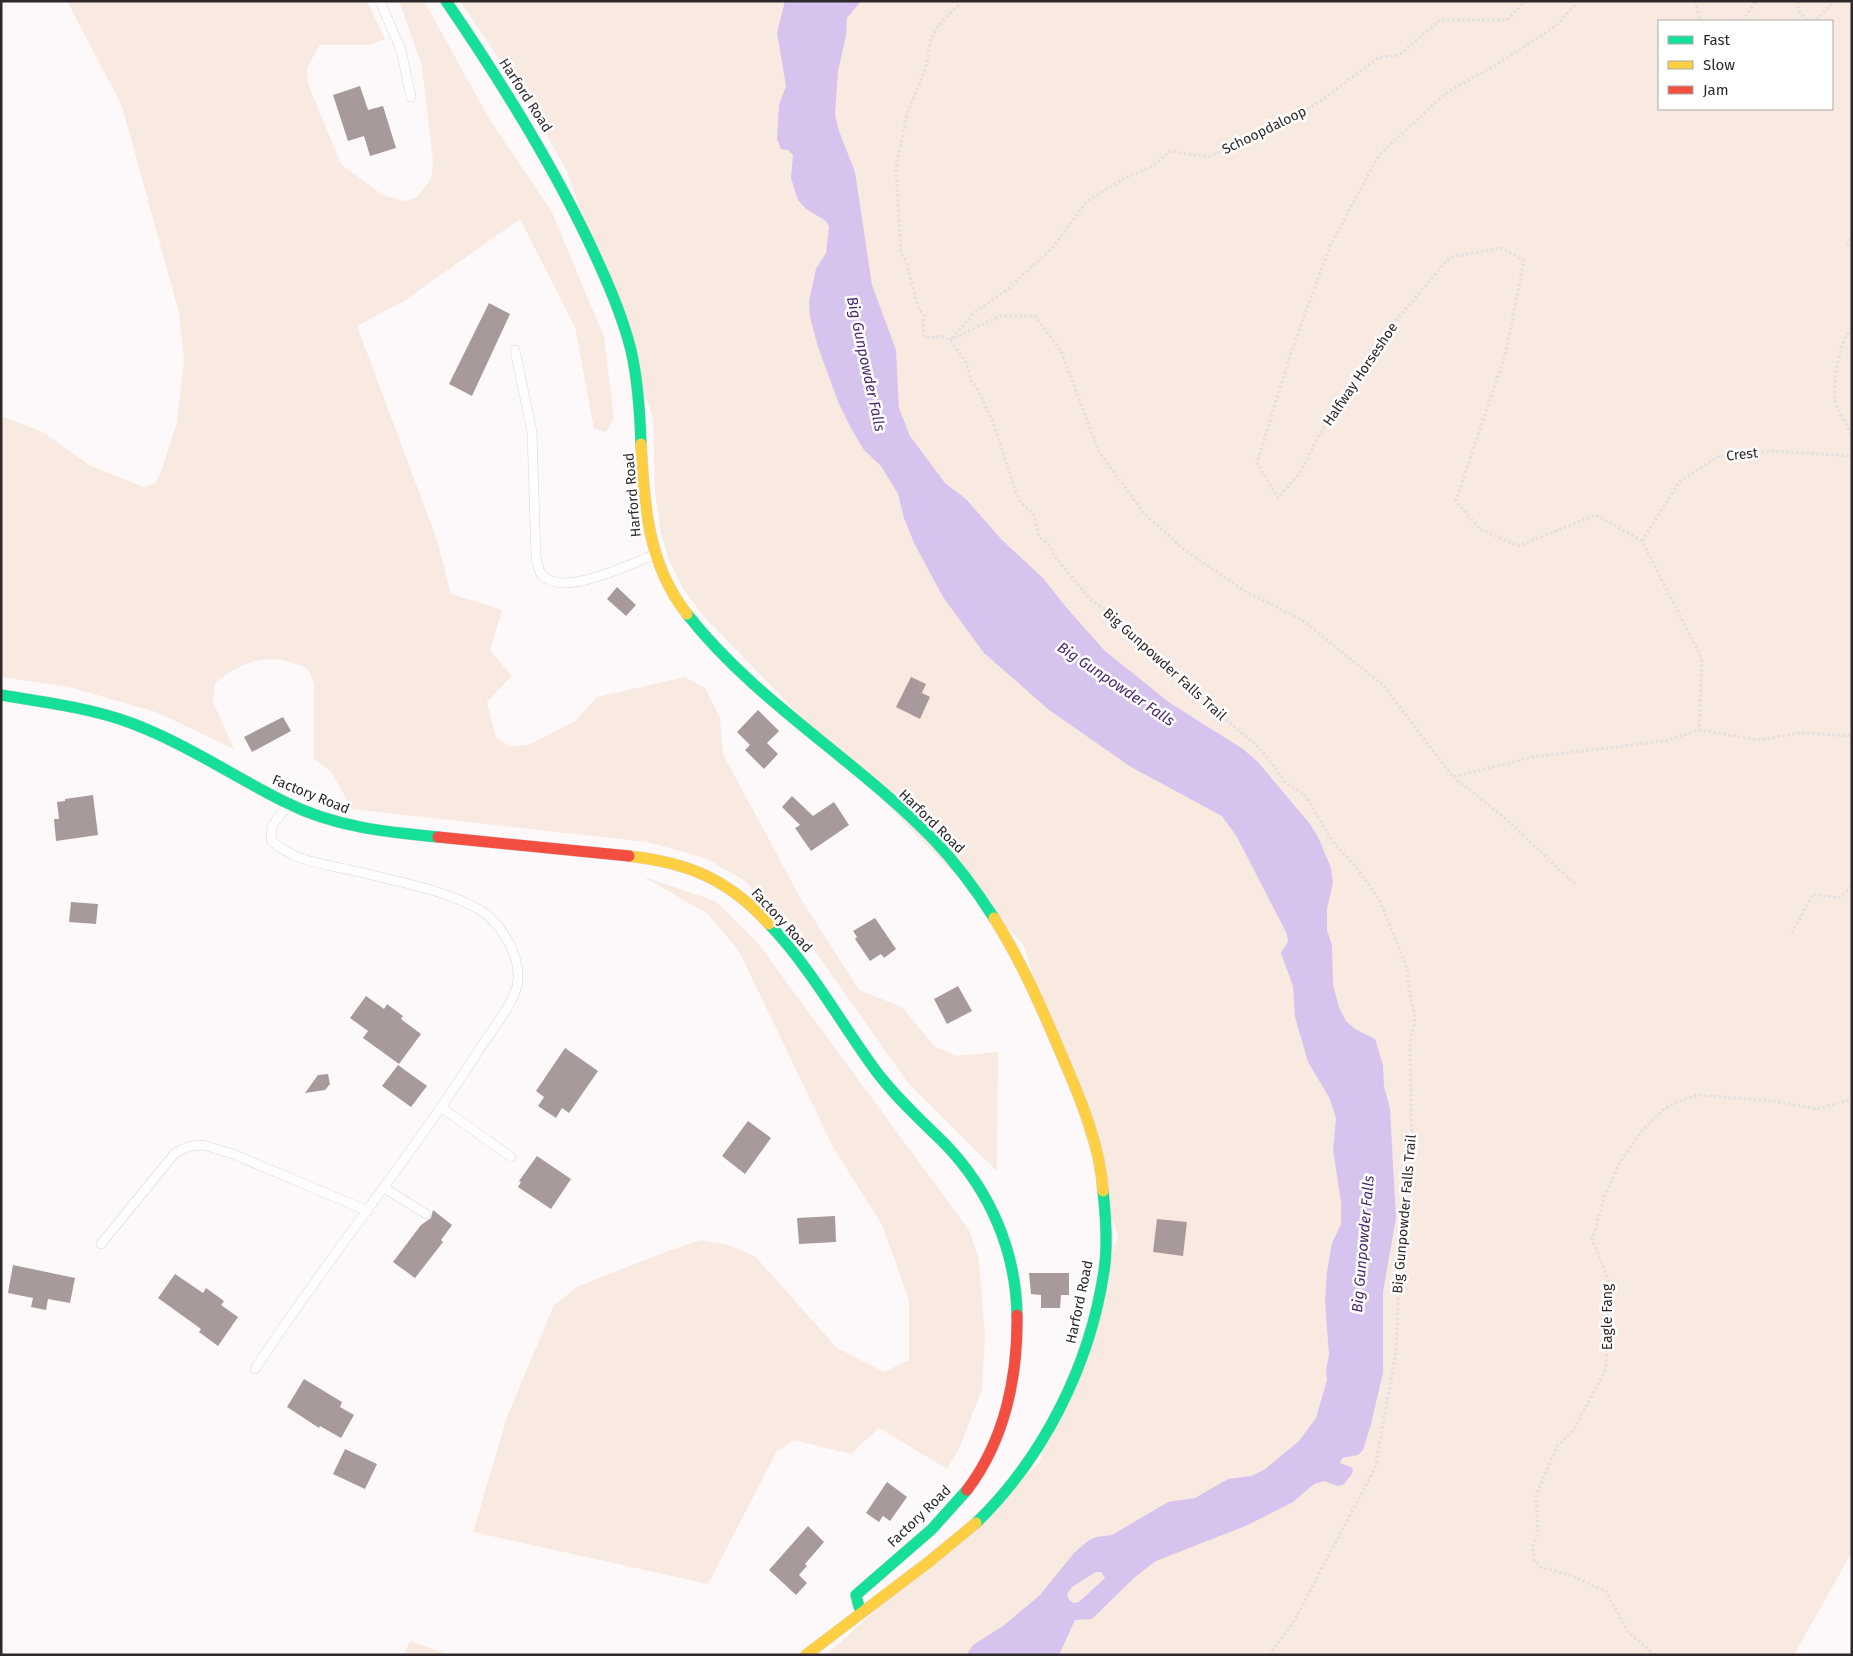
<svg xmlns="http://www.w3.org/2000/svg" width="1853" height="1656" viewBox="0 0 1853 1656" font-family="'Fira Sans',sans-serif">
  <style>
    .green { fill: #f9eae1; fill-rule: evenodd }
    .water { fill: #d6c4ef; fill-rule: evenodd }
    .building { fill: #a89a9a }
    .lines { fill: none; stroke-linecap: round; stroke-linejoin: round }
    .lane-casing { stroke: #dbd6d8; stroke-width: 10 }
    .fast-casing { stroke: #dbd6d8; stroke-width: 12 }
    .slow-casing { stroke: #dbd6d8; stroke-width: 12 }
    .jam-casing { stroke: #dbd6d8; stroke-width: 12 }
    .path { stroke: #e1e0e0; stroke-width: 3; stroke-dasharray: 2.5 2.5; stroke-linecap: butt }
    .lane { stroke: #fffefe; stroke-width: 9 }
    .fast { stroke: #16e098; stroke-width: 11 }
    .slow { stroke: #ffcf43; stroke-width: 11 }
    .jam { stroke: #f24e42; stroke-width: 11 }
    .labels { text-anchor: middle; stroke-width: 5; stroke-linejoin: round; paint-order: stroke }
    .street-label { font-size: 14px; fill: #2e282a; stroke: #fff }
    .water-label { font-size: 15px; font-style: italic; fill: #4a286f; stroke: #fff }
  </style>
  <rect width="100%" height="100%" fill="#fdf9fa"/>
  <path class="green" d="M67 1H367L385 39 368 45H320L307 68 308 84 341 164 384 196 406 201 417 197 431 179 433 162 422 66 399 1H424L490 120 551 210 604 337 614 418 606 432 594 429 575 327 520 219 404 301 357 326 437 540 451 594 502 610 490 650 512 676 487 702 496 738 511 747 531 744 575 721 597 697 685 677 705 688 720 718 723 754 801 899 859 990 902 1007 934 1046 956 1056 998 1052 997 1171 908 1083 800 930 742 879 705 858 647 842 352 809 331 772 314 759V684L308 669C271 651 245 659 215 683L213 702 234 749 156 712 69 687 1 677V416L41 431 91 466 144 487 155 484 162 469 177 422 184 360 179 313 122 106Z
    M460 1H1852V1552L1794 1655H826L1039 1463 1118 1236 1023 944 704 617 682 587 668 558 661 533 655 492 653 418 567 171 525 97ZM1659 21H1832V109H1659Z
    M642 876 715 901 757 942 969 1230 979 1260 985 1336 982 1389 960 1447 947 1469 879 1428 851 1454 794 1440 777 1451 708 1584 473 1532 507 1417 554 1305 577 1287 668 1251 701 1240 728 1245 755 1256 837 1348 884 1372 909 1360V1300L882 1225 833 1147 739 951 708 914Z
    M410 1641 449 1655H403Z"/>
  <path class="water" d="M785 1H861L847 18 846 36 838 71 835 115 839 131 855 172 872 285 896 350 899 408 910 436 945 483 966 499 1002 540 1044 579 1065 606 1105 651 1170 703 1243 749 1257 761 1310 824 1318 837 1331 868 1333 883 1327 909V930L1332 945 1333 985 1339 1007 1346 1021 1355 1029 1375 1039 1383 1065 1384 1086 1390 1109 1396 1218 1383 1292V1373L1371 1424 1363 1450 1358 1455 1342 1458 1340 1463 1353 1468 1352 1474 1343 1485 1338 1486 1324 1481 1314 1484 1293 1502 1248 1525 1156 1561 1135 1577 1092 1619 1075 1620 1059 1655H966L973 1645 1003 1626 1040 1595 1074 1553 1088 1541 1096 1537 1112 1535 1168 1502 1195 1498 1228 1479 1251 1476 1264 1470 1299 1441 1316 1418 1327 1380 1326 1370 1329 1355 1325 1301 1327 1272 1332 1243 1341 1224V1202L1333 1150 1336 1118 1330 1099 1308 1062 1295 1017 1293 986 1281 953 1288 942 1287 934 1237 837 1222 816 1131 767 1049 710 984 653 943 597 914 543 904 518 898 494 881 466 864 450 852 430 839 404 818 347 810 317 809 301 816 269 826 253 829 226 826 221 806 209 798 200 791 178 793 155 788 150 781 149 777 139 779 105 786 86 777 33ZM1096 1572H1101L1105 1578 1079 1602 1074 1603 1069 1600 1067 1594 1072 1587Z"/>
  <path class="building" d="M360 86 368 110 383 106 396 148 370 156 364 136 348 141 333 95Z
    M489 303 510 314 472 396 449 384Z
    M617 587 636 605 626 616 607 599Z
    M911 677 926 684 922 693 930 697 920 719 896 707Z
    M758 710 779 731 767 743 778 754 764 769 745 750 750 745 737 732Z
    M283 717 291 731 252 752 244 737Z
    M93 795 98 835 56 841 54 819H59L57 802 65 801V799Z
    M792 796 813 816 834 802 849 825 811 851 795 828 800 825 782 807Z
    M71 902 98 904 96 924 69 922Z
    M875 918 896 949 884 958 881 954 870 961 855 939 857 937 853 931Z
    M958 986 972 1011 947 1024 934 999Z
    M366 996 384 1009 387 1004 403 1016 401 1019 421 1034 399 1064 363 1038 368 1031 350 1018Z
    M565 1048 598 1071 569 1113 562 1108 556 1118 538 1106 544 1097 536 1091Z
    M398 1065 427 1086 411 1107 382 1086Z
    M328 1074 330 1084 325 1090 305 1093 318 1075Z
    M748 1121 771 1138 745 1174 722 1156Z
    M537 1156 571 1179 551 1209 518 1187 521 1182 519 1181Z
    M433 1210 452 1225 441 1240 443 1242 415 1278 393 1262 421 1225 431 1218Z
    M835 1216 836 1242 799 1244 797 1218Z
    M1157 1219 1187 1222 1183 1256 1153 1252Z
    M13 1265 75 1278 70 1303 48 1299 46 1310 31 1307 33 1298 8 1293Z
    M1029 1273H1069V1295H1061L1060 1308H1041V1295L1031 1294Z
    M175 1274 203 1293 206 1288 224 1301 221 1305 238 1317 218 1346 199 1332 201 1329 158 1298Z
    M304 1379 342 1402 340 1407 354 1415 341 1438 320 1426 319 1428 287 1407Z
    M345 1449 377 1464 365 1489 333 1474Z
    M887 1482 907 1497 890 1521 883 1516 879 1522 866 1513Z
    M808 1526 824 1542 805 1564 807 1566 799 1575 807 1583 796 1595 769 1570Z"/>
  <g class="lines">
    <g class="lane-casing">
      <path id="lane" d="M380 1 401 50 411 97
        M515 350 532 432 536 557C537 563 538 570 542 575 562 598 630 564 654 555
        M442 1108 511 1157
        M384 1188 426 1214
        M101 1244 175 1153 190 1146 203 1145 233 1154 368 1211
        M255 1369C326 1260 409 1160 479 1050 490 1032 518 999 518 979 519 953 501 923 480 910 445 889 386 879 346 869 318 863 292 860 271 840L272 826 287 806"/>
    </g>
    <g class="fast-casing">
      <path id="fast" d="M446 1C498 77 547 155 587 238 604 274 621 311 631 350 638 381 640 413 641 444
        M687 614C756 702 857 760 934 840 957 864 976 890 994 918
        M1 695C44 702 90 708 131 723 187 744 234 777 287 803 335 827 386 832 438 837
        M769 924C811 968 840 1022 876 1071 896 1098 922 1121 946 1145 990 1191 1016 1251 1017 1315
        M976 1523C1044 1457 1090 1365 1104 1271 1108 1245 1106 1218 1103 1191
        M859 1607 856 1595 932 1529 967 1490"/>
    </g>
    <g class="slow-casing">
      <path id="slow" d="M641 444C644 505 648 565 687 614
        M629 856C689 863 728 879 769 924
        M994 918C1020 959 1040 1004 1059 1049 1078 1093 1100 1142 1103 1191
        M806 1655 930 1561 976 1523"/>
    </g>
    <g class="jam-casing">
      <path id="jam" d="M438 837 629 856
        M967 1490C1005 1440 1018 1376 1017 1315"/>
    </g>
    <path class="path" d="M962 1 938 26 931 39 926 67 907 114 896 167 901 252 906 262 919 310 924 315 923 329 924 336 930 338 940 336 950 340 966 362 972 383 978 390 994 424 1015 490 1021 503 1033 513 1039 536 1050 546 1053 554 1091 600 1106 610 1116 624 1139 639 1146 650 1170 666 1176 676 1206 697 1209 706 1260 748 1286 783 1304 794 1333 842 1356 867 1380 901 1407 968 1409 990 1415 1017 1410 1045 1412 1158 1402 1209 1396 1353 1375 1468 1293 1623 1269 1655
      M1578 1 1556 26 1492 67 1446 93 1379 155 1330 246 1291 352 1257 463 1278 498 1300 473 1317 439 1386 332 1450 257 1502 248 1524 261 1506 352 1456 501 1480 529 1518 546 1596 515 1642 541 1702 659 1699 730
      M1695 1 1700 21
      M1798 1V10L1807 21
      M1743 21 1756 1
      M1811 21 1818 18 1835 1
      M1852 234 1848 245 1852 249
      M1852 329C1838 340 1831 391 1837 407 1841 416 1847 426 1852 435
      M952 338 975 312 1007 290 1053 247 1087 201 1127 177 1153 166 1170 151 1208 157 1272 129 1318 103 1379 57 1399 55 1440 20H1507L1526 1
      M950 340 1000 316H1035L1061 351 1099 452 1143 512 1182 548 1245 591 1302 620 1383 685 1453 777 1533 757 1665 741 1699 730 1758 740 1800 733 1852 736
      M1642 541 1679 482 1719 456 1771 451 1852 456
      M1453 777 1505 818 1576 885
      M1792 933 1813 894 1839 898 1852 886
      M1655 1655 1628 1632 1606 1591 1569 1575 1541 1567 1534 1560 1533 1544 1538 1532 1536 1496 1557 1446 1573 1431 1606 1369 1609 1282 1592 1239 1605 1195 1620 1162 1641 1132 1663 1110 1676 1102 1697 1095 1773 1101 1817 1109 1852 1099"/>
    <use href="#lane" class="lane"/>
    <use href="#fast" class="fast"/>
    <use href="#slow" class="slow"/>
    <use href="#jam" class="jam"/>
  </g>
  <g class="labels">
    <g class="street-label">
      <text transform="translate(526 95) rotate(57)" y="5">Harford Road</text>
      <text transform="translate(1264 130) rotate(-26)" y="5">Schoopdaloop</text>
      <text transform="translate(1360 374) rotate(-56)" y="5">Halfway Horseshoe</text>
      <text transform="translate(1742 454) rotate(-6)" y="5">Crest</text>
      <text transform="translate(632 495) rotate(-95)" y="5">Harford Road</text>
      <text transform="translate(1165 664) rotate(42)" y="5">Big Gunpowder Falls Trail</text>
      <text transform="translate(311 794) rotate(22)" y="5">Factory Road</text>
      <text transform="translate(932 821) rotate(44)" y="5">Harford Road</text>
      <text transform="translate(782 920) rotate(47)" y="5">Factory Road</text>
      <text transform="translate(1404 1214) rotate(-85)" y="5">Big Gunpowder Falls Trail</text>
      <text transform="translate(1079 1302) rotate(-78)" y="5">Harford Road</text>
      <text transform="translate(1607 1317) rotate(-90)" y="5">Eagle Fang</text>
      <text transform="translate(919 1516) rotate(-44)" y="5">Factory Road</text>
    </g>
    <g class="water-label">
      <text transform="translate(866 364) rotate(78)" y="5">Big Gunpowder Falls</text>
      <text transform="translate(1116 684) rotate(34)" y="5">Big Gunpowder Falls</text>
      <text transform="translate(1363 1244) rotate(-85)" y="5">Big Gunpowder Falls</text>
    </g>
  </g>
  <rect width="1853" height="1656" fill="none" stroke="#2e282a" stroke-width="5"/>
  <rect x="1658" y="20" width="175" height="90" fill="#ffffff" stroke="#aba9aa"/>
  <rect x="1668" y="36" width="25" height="8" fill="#16e098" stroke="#aba9aa"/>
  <text x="1703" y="45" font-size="15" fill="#2e282a">Fast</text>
  <rect x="1668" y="61" width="25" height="8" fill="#ffcf43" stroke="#aba9aa"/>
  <text x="1703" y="70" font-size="15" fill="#2e282a">Slow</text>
  <rect x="1668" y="86" width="25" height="8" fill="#f24e42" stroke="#aba9aa"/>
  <text x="1703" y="95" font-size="15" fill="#2e282a">Jam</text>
</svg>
